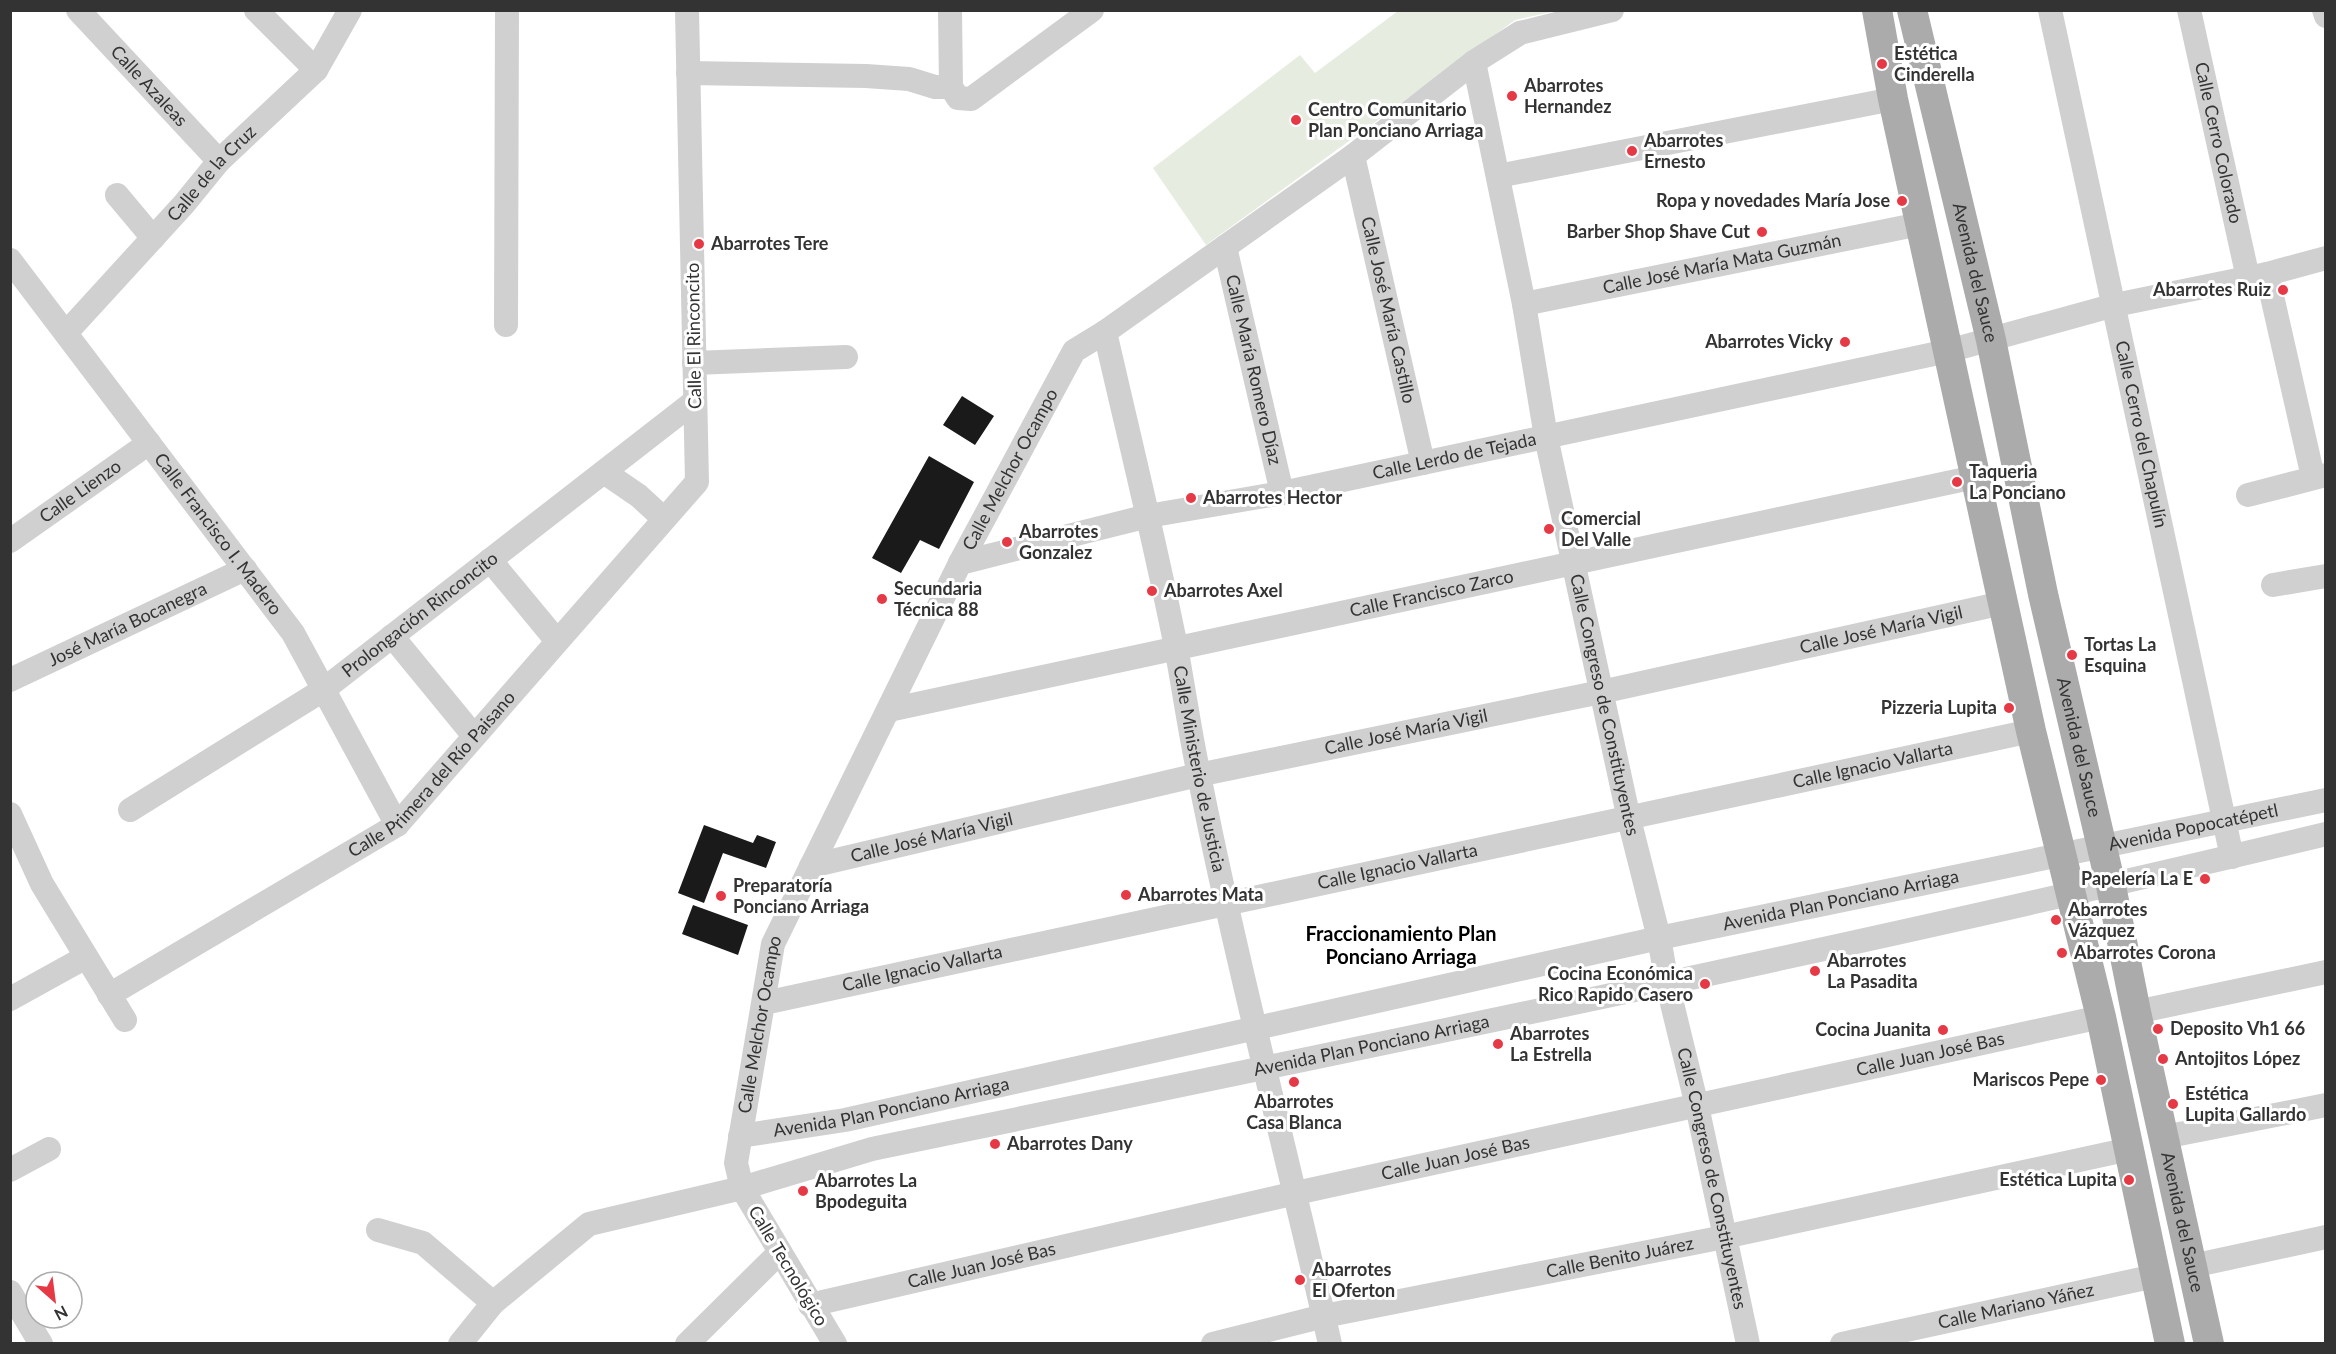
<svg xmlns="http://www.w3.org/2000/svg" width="2336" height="1354" viewBox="0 0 2336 1354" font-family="Lato,sans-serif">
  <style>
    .green { fill: #e6ecdf }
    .building { fill: #1a1a1a }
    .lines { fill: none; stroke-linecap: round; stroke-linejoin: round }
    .minor { stroke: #d0d0d0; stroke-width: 24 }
    .major { stroke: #ababab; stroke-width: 30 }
    .poi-dot { fill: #e63946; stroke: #fff; stroke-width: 2 }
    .labels { text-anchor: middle; stroke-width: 6; stroke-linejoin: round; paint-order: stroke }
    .poi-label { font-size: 18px; font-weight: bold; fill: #333; stroke: #fff; text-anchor: start }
    .street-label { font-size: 18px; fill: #333; stroke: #fff }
    .neighbourhood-label { font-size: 20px; font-weight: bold; fill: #000; stroke: #fff }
  </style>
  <rect width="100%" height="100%" fill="#fff"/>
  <path class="green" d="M1398 11H1556L1515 20 1206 245 1153 168 1300 55 1315 73Z"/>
  <path class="building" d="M962 396 994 416 975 445 943 425Z
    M929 456 974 482 939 549 920 540 901 573 872 558Z
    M704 825 753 843 757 835 776 842 766 868 723 853 704 903 678 893Z
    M693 905 748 925 738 955 682 934Z"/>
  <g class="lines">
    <g class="minor">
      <path id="s1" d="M78 10 219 161"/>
      <path d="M256 10 316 70"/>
      <path d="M950 10 951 87 958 98 971 99 1092 10"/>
      <path id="s2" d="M2050 10 2232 857"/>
      <path id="s3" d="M2189 10 2248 278"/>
      <path d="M2324 10 2326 16"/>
      <path id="s4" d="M1474 62 1524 304 1546 437 1629 819 1659 938 1667 983 1697 1106 1748 1344"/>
      <path d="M688 73 866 76 909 79 935 87H951"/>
      <path id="s5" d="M1353 156 1423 463"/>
      <path d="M1498 176 1893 99"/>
      <path d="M117 195 153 238"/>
      <path id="s6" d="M1225 247 1282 493"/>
      <path id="s7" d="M10 260 293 633 397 825"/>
      <path d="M2267 274 2313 477"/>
      <path id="s8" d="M1524 304 1920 224"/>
      <path d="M506 325 507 10"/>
      <path id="s9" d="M1105 332C1129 437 1155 542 1176 647 1184 690 1190 733 1199 775 1237 966 1287 1154 1330 1344"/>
      <path id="s10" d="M66 333 184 204 219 161 316 70 350 10"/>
      <path d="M694 363 846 357"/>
      <path d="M604 472 639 496 664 519"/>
      <path d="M2248 495 2326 475"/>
      <path id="s11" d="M10 541 149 443"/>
      <path d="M490 560 557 641"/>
      <path id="s12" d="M960 563 1148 516 1282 493 1948 351 2115 305 2267 274 2326 258"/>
      <path d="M2273 585 2326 576"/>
      <path d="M392 636 474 736"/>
      <path id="s13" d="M10 680 245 569"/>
      <path id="s14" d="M889 710 1975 477"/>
      <path id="s15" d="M130 810 323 690 695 401"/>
      <path d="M10 814 42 884 125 1020"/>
      <path id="s16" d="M811 866 1198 775 1601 692 2003 603"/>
      <path id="s17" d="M109 995 397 825 697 482 687 10"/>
      <path d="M10 999 86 957"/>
      <path id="s18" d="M764 1003C1186 910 1609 823 2031 731"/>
      <path d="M2136 1012 2326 972"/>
      <path id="s19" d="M740 1136 845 1120 1659 938 2326 800"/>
      <path d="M2164 1137 2326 1105"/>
      <path d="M10 1170 49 1149"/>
      <path d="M378 1230 423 1243 493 1303"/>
      <path d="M2192 1266 2326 1237"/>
      <path d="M10 1292 41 1344"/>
      <path id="s20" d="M810 1305 1296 1193 2101 1017"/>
      <path id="s21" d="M460 1344 493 1303 589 1224 742 1188 872 1149C1357 1049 1843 950 2326 834"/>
      <path d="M687 1344 779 1253"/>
      <path id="s22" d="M835 1344 742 1188 736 1163 773 944 960 563 1074 351 1105 332 1353 156 1474 62 1520 33 1612 10"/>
      <path id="s23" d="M1213 1344 1324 1316 1724 1237 2130 1149"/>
      <path id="s24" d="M1842 1344 2155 1276"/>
    </g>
    <g class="major">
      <path d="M1877 10 1893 99 2003 603 2031 731 2101 1017 2170 1344"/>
      <path id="s25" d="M1912 10 1991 340 2043 594 2111 886 2136 1012 2209 1344"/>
    </g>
  </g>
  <g class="poi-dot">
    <circle cx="1882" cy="64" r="6"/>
    <circle cx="1512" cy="96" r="6"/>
    <circle cx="1296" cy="120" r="6"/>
    <circle cx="1632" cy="151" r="6"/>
    <circle cx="1902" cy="201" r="6"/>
    <circle cx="1762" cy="232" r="6"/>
    <circle cx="699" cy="244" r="6"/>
    <circle cx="2283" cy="290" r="6"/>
    <circle cx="1845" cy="342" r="6"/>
    <circle cx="1957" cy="482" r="6"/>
    <circle cx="1191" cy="498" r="6"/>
    <circle cx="1549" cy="529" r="6"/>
    <circle cx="1007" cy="542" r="6"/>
    <circle cx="1152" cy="591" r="6"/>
    <circle cx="882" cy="599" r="6"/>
    <circle cx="2072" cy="655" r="6"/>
    <circle cx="2009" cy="708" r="6"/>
    <circle cx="2205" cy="879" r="6"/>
    <circle cx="1126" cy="895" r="6"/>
    <circle cx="721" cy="896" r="6"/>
    <circle cx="2056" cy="920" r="6"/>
    <circle cx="2062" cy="953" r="6"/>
    <circle cx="1815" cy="971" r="6"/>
    <circle cx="1705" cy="984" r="6"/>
    <circle cx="2158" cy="1029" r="6"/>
    <circle cx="1943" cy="1030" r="6"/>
    <circle cx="1498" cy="1044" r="6"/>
    <circle cx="2163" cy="1059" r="6"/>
    <circle cx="2101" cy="1080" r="6"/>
    <circle cx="1294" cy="1082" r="6"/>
    <circle cx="2173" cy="1104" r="6"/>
    <circle cx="995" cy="1144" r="6"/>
    <circle cx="2129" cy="1180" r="6"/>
    <circle cx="803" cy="1191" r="6"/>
    <circle cx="1300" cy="1280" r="6"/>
  </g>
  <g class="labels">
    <g class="poi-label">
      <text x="1894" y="60">Estética<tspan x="1894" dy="21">Cinderella</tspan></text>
      <text x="1524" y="92">Abarrotes<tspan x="1524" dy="21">Hernandez</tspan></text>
      <text x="1308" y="116">Centro Comunitario<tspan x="1308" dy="21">Plan Ponciano Arriaga</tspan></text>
      <text x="1644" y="147">Abarrotes<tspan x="1644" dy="21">Ernesto</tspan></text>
      <text x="1890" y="207" text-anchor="end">Ropa y novedades María Jose</text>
      <text x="1750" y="238" text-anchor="end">Barber Shop Shave Cut</text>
      <text x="711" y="250">Abarrotes Tere</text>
      <text x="2271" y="296" text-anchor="end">Abarrotes Ruiz</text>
      <text x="1833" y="348" text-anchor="end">Abarrotes Vicky</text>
      <text x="1969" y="478">Taqueria<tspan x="1969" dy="21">La Ponciano</tspan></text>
      <text x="1203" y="504">Abarrotes Hector</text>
      <text x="1561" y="525">Comercial<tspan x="1561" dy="21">Del Valle</tspan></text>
      <text x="1019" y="538">Abarrotes<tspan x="1019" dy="21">Gonzalez</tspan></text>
      <text x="894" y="595">Secundaria<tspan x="894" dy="21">Técnica 88</tspan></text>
      <text x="1164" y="597">Abarrotes Axel</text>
      <text x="2084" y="651">Tortas La<tspan x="2084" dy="21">Esquina</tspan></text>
      <text x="1997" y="714" text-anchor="end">Pizzeria Lupita</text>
      <text x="2193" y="885" text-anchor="end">Papelería La E</text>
      <text x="733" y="892">Preparatoría<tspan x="733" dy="21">Ponciano Arriaga</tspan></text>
      <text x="1138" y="901">Abarrotes Mata</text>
      <text x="2068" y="916">Abarrotes<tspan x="2068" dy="21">Vázquez</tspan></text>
      <text x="2074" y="959">Abarrotes Corona</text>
      <text x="1827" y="967">Abarrotes<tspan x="1827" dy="21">La Pasadita</tspan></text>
      <text x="1693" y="980" text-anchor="end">Cocina Económica<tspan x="1693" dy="21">Rico Rapido Casero</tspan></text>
      <text x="2170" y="1035">Deposito Vh1 66</text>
      <text x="1931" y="1036" text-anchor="end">Cocina Juanita</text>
      <text x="1510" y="1040">Abarrotes<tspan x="1510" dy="21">La Estrella</tspan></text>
      <text x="2175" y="1065">Antojitos López</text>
      <text x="2089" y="1086" text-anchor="end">Mariscos Pepe</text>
      <text x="2185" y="1100">Estética<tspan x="2185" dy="21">Lupita Gallardo</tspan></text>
      <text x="1294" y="1108" text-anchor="middle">Abarrotes<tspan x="1294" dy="21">Casa Blanca</tspan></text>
      <text x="1007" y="1150">Abarrotes Dany</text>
      <text x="2117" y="1186" text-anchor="end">Estética Lupita</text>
      <text x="815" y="1187">Abarrotes La<tspan x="815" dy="21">Bpodeguita</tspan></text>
      <text x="1312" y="1276">Abarrotes<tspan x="1312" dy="21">El Oferton</tspan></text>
    </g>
    <g class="street-label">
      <text dy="6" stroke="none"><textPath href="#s1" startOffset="104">Calle Azaleas</textPath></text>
      <text dy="6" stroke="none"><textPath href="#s3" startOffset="136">Calle Cerro Colorado</textPath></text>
      <text dy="6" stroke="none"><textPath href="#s10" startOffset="216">Calle de la Cruz</textPath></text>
      <text dy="6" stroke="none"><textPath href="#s8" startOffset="202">Calle José María Mata Guzmán</textPath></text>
      <text dy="6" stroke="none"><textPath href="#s25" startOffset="270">Avenida del Sauce</textPath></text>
      <text dy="6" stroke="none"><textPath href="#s5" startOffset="158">Calle José María Castillo</textPath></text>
      <text transform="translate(694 336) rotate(-91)" y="6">Calle El Rinconcito</text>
      <text dy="6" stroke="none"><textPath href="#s6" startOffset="126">Calle María Romero Díaz</textPath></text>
      <text dy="6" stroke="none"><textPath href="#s2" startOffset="434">Calle Cerro del Chapulín</textPath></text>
      <text dy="6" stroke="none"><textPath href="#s12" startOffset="506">Calle Lerdo de Tejada</textPath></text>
      <text dy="6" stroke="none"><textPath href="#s22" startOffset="960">Calle Melchor Ocampo</textPath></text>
      <text dy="6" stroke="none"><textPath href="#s11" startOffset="86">Calle Lienzo</textPath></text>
      <text dy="6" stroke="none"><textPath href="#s7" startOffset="344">Calle Francisco I. Madero</textPath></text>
      <text dy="6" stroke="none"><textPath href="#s14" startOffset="555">Calle Francisco Zarco</textPath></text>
      <text dy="6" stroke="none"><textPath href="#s15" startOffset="350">Prolongación Rinconcito</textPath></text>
      <text dy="6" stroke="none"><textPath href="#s13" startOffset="130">José María Bocanegra</textPath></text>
      <text dy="6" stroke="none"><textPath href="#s16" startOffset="1096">Calle José María Vigil</textPath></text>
      <text dy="6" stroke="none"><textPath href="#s4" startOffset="656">Calle Congreso de Constituyentes</textPath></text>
      <text dy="6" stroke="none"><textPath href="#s16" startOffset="610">Calle José María Vigil</textPath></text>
      <text dy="6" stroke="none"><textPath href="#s25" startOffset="756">Avenida del Sauce</textPath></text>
      <text dy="6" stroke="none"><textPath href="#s18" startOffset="1134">Calle Ignacio Vallarta</textPath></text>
      <text dy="6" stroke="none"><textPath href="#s9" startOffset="447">Calle Ministerio de Justicia</textPath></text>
      <text dy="6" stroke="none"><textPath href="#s17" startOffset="394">Calle Primera del Río Paisano</textPath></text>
      <text dy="6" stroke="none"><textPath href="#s19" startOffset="1486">Avenida Popocatépetl</textPath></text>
      <text dy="6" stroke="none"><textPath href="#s16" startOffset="124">Calle José María Vigil</textPath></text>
      <text dy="6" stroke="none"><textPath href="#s18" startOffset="648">Calle Ignacio Vallarta</textPath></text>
      <text dy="6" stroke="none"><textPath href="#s19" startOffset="1126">Avenida Plan Ponciano Arriaga</textPath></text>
      <text dy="6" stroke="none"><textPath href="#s18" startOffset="162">Calle Ignacio Vallarta</textPath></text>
      <text dy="6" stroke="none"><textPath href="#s22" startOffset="348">Calle Melchor Ocampo</textPath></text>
      <text dy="6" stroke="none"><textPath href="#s21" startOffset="980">Avenida Plan Ponciano Arriaga</textPath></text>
      <text dy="6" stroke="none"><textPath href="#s20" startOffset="1148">Calle Juan José Bas</textPath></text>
      <text dy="6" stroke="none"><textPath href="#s19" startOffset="154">Avenida Plan Ponciano Arriaga</textPath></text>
      <text dy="6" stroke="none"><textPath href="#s20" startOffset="662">Calle Juan José Bas</textPath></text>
      <text dy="6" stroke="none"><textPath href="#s4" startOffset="1142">Calle Congreso de Constituyentes</textPath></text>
      <text dy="6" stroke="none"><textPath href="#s25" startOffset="1242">Avenida del Sauce</textPath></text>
      <text dy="6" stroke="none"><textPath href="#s23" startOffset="416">Calle Benito Juárez</textPath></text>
      <text dy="6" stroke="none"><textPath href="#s20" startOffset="176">Calle Juan José Bas</textPath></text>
      <text transform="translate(788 1266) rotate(59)" y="6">Calle Tecnológico</text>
      <text dy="6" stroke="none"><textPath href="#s24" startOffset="178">Calle Mariano Yáñez</textPath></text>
    </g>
    <g class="neighbourhood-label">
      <text x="1401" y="941">Fraccionamiento Plan<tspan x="1401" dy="23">Ponciano Arriaga</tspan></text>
    </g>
  </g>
  <rect width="2336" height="1354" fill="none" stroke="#333333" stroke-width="24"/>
  <g transform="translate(54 1300) rotate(152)"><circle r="28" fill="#ffffff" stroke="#adadad" stroke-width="1.5"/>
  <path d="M0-4.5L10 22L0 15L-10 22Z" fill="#e63946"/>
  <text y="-9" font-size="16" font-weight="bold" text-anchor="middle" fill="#333333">N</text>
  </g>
</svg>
